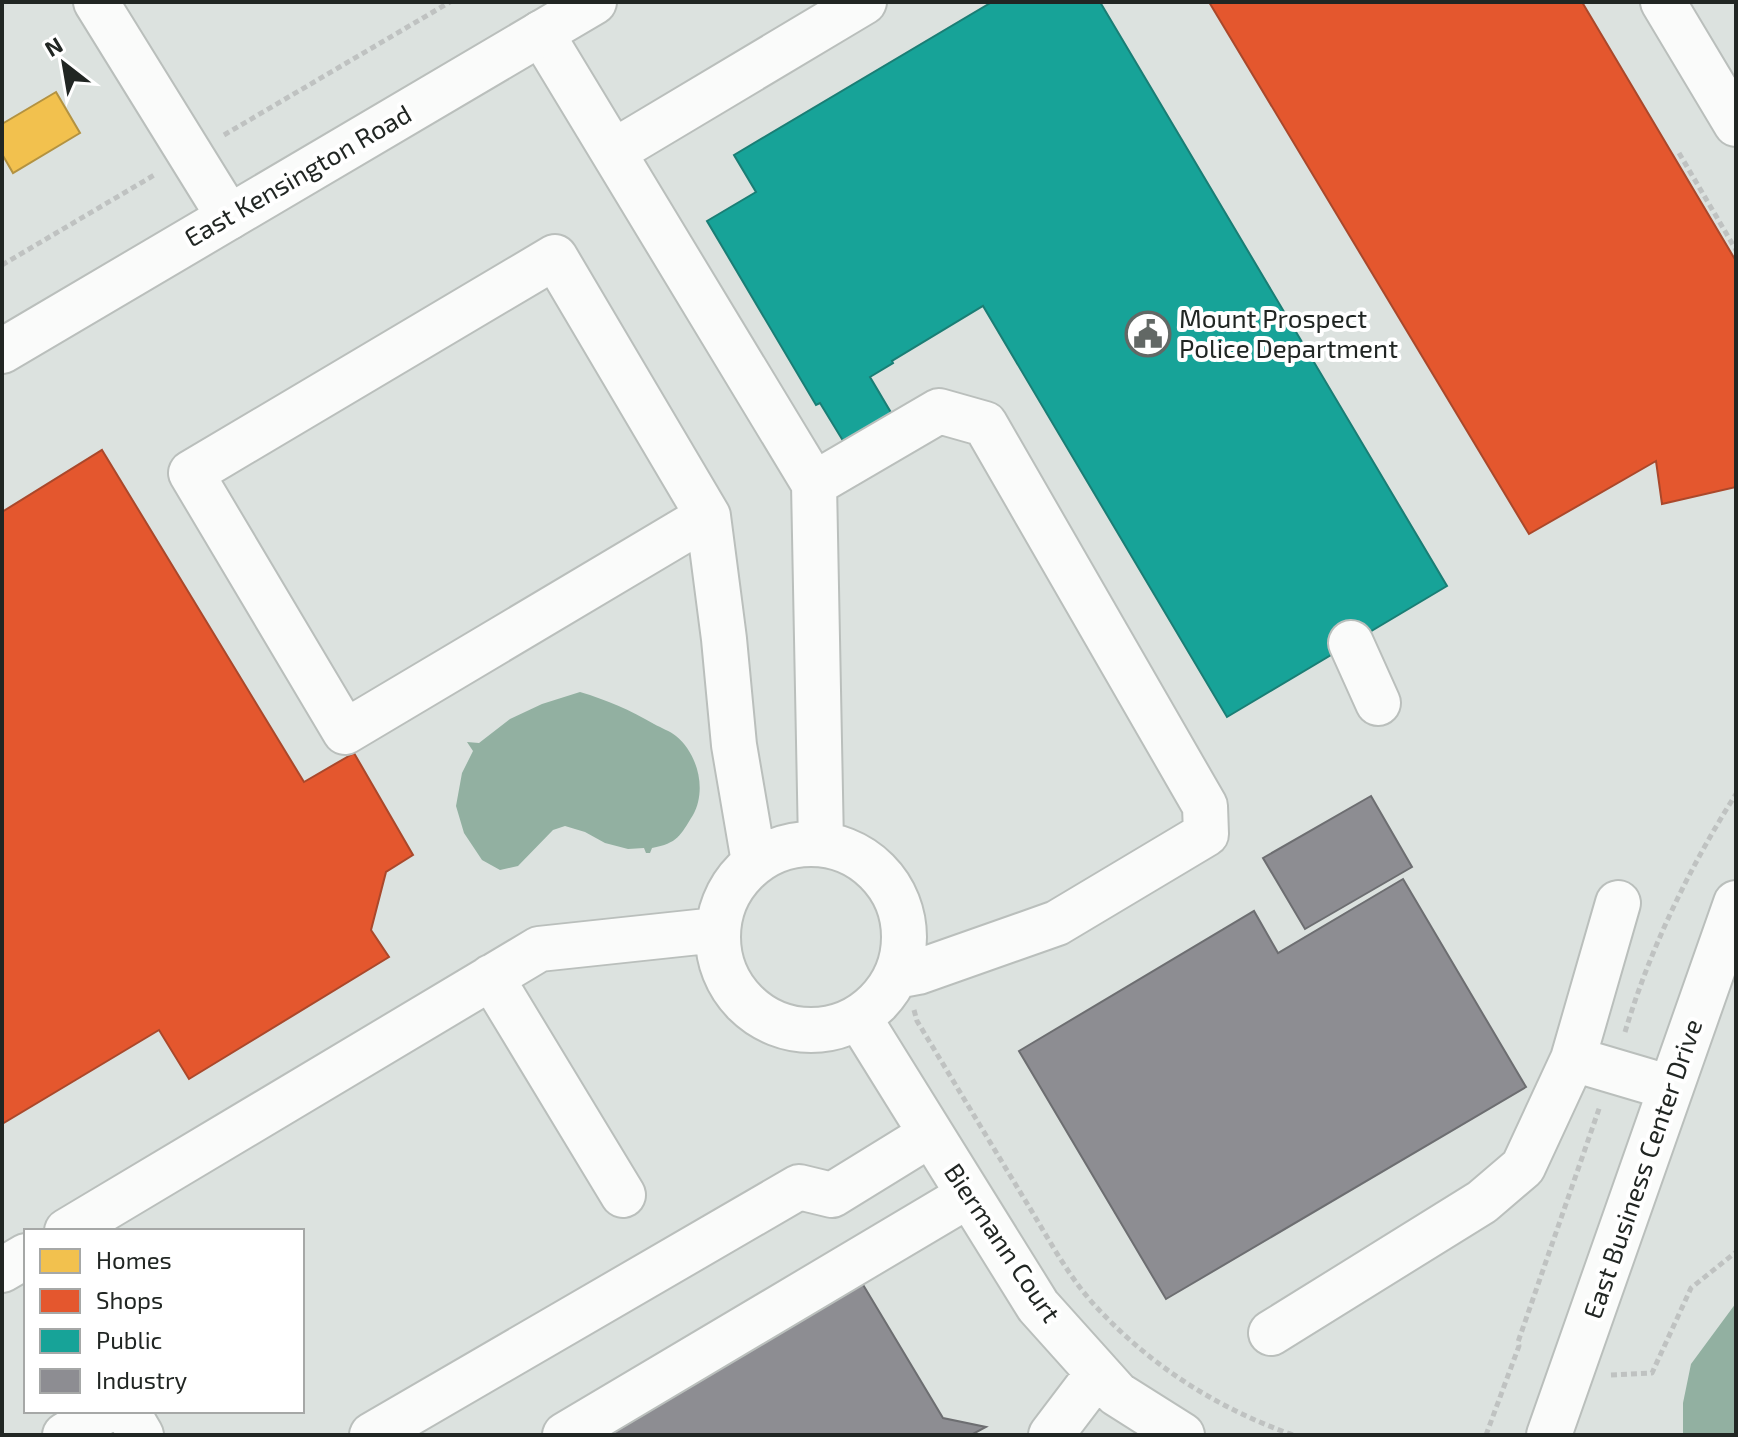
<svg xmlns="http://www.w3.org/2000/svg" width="1738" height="1437" viewBox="0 0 1738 1437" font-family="'Exo 2',sans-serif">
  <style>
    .water { fill: #92b0a1 }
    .homes { fill: #f2c14e; stroke: #b39241; stroke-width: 2 }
    .shops { fill: #e4572e; stroke: #aa482b; stroke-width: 2 }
    .public { fill: #17a398; stroke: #1a7e75; stroke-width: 2 }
    .industry { fill: #8d8d92; stroke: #6d6e71; stroke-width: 2 }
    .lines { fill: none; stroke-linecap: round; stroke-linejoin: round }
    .minor-casing { stroke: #babfbc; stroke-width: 48 }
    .major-casing { stroke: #babfbc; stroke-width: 48 }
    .path { stroke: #bfc2c1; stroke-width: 5; stroke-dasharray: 6 4; stroke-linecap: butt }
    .minor { stroke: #fafbfa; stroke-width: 44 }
    .major { stroke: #fafbfa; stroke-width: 44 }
    .labels { text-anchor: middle; stroke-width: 8; stroke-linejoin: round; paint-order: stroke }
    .street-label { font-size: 26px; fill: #212623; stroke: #fff }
    .poi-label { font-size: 26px; fill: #212623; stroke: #fff; text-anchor: start }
  </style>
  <rect width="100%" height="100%" fill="#dce2df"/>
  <path class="water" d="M580 692C607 700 630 710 654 724 661 728 670 731 676 736 698 754 707 790 693 815 680 836 678 843 652 848L650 853H646L644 848 628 849 605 843 585 832 565 826 553 830 518 866 500 870 482 860 464 833 456 806 462 773 473 751 467 742 479 743 510 719 542 704Z
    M1736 1303V1435H1683V1403L1691 1364Z"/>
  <path class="homes" d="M56 92 80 133 13 173 2 154V124Z"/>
  <path class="shops" d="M1209 2H1582L1736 261V487L1662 504 1656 461 1529 534Z
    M102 450 304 782 354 753 413 855 386 872 371 930 389 957 189 1079 159 1030 2 1124V512Z"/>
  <path class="public" d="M992 2H1100L1447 586 1227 717 983 306 892 361 893 363 870 377 896 421 848 449 820 403 816 405 707 221 756 192 734 155Z"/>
  <path class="industry" d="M1371 796 1412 867 1305 929 1263 858Z
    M1403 879 1526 1087 1166 1299 1019 1051 1254 911 1278 953Z
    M859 1278 943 1418 986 1427 971 1435H599Z"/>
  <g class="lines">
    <g class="minor-casing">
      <path id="minor" d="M96 2 229 217
        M1663 2 1736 124
        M541 33 814 484
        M613 152 864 2
        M708 516 345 732 191 473 555 257 708 516 724 639 734 745 754 862
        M1351 643 1378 703
        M718 937a93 93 0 1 1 186 0a93 93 0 1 1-186 0Z
        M821 844 814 484 939 411 985 424 1205 806 1206 834 1057 923 918 972 897 976
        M491 977 623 1195
        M859 1018 1038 1306 1117 1394 1182 1435
        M1573 1059 1671 1088
        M67 1231 539 949 717 930
        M2 1270 26 1256
        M1271 1333 1482 1202 1523 1167 1573 1059 1618 903
        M127 1411 141 1435
        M65 1435 105 1411
        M372 1435 799 1187 832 1195 931 1134
        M565 1435 969 1195
        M1051 1435 1098 1373
        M1549 1435 1736 903"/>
    </g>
    <g class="major-casing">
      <path id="major" d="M2 351 594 2"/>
    </g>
    <path class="path" d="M224 135 450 2
      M1679 153 1736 250
      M2 265 156 174
      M914 1010 917 1021C954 1082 991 1144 1028 1205 1050 1241 1070 1280 1100 1311 1154 1368 1219 1409 1293 1435
      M1625 1032C1650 949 1689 868 1736 794
      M1611 1375 1652 1373 1691 1288 1736 1252
      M1486 1435 1519 1346 1518 1342 1600 1106"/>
    <use href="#minor" class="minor"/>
    <use href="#major" class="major"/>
  </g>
  <defs>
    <g id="civic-ring" transform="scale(2.3)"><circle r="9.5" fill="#fff" stroke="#626865" stroke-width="1.5"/><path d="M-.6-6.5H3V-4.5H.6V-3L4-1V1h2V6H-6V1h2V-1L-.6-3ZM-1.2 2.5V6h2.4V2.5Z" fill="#626865"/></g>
  </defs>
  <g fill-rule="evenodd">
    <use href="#civic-ring" x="1148" y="334"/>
  </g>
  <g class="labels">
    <g class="street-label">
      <text transform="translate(298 176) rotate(-30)" y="9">East Kensington Road</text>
      <text transform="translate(1643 1169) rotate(-71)" y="9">East Business Center Drive</text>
      <text transform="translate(1002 1243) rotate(56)" y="9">Biermann Court</text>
    </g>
    <g class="poi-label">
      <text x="1179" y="328">Mount Prospect<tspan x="1179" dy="30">Police Department</tspan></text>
    </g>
  </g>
  <rect width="1738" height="1437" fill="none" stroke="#212623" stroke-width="8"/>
  <rect x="24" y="1229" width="280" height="184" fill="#ffffff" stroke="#a6a8a7" stroke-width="2"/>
  <rect x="40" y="1249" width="40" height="24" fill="#f2c14e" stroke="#a6a8a7" stroke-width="2"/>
  <text x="96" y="1269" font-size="24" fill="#212623">Homes</text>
  <rect x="40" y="1289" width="40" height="24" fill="#e4572e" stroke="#a6a8a7" stroke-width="2"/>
  <text x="96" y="1309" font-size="24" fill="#212623">Shops</text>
  <rect x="40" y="1329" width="40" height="24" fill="#17a398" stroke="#a6a8a7" stroke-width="2"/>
  <text x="96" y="1349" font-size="24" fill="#212623">Public</text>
  <rect x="40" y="1369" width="40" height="24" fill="#8d8d92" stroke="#a6a8a7" stroke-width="2"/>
  <text x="96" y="1389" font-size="24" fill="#212623">Industry</text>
  <g transform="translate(64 64) rotate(329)" stroke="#ffffff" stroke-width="6" paint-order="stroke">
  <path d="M0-6L14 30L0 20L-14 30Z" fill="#212623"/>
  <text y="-12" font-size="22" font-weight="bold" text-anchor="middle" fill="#212623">N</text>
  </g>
</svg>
